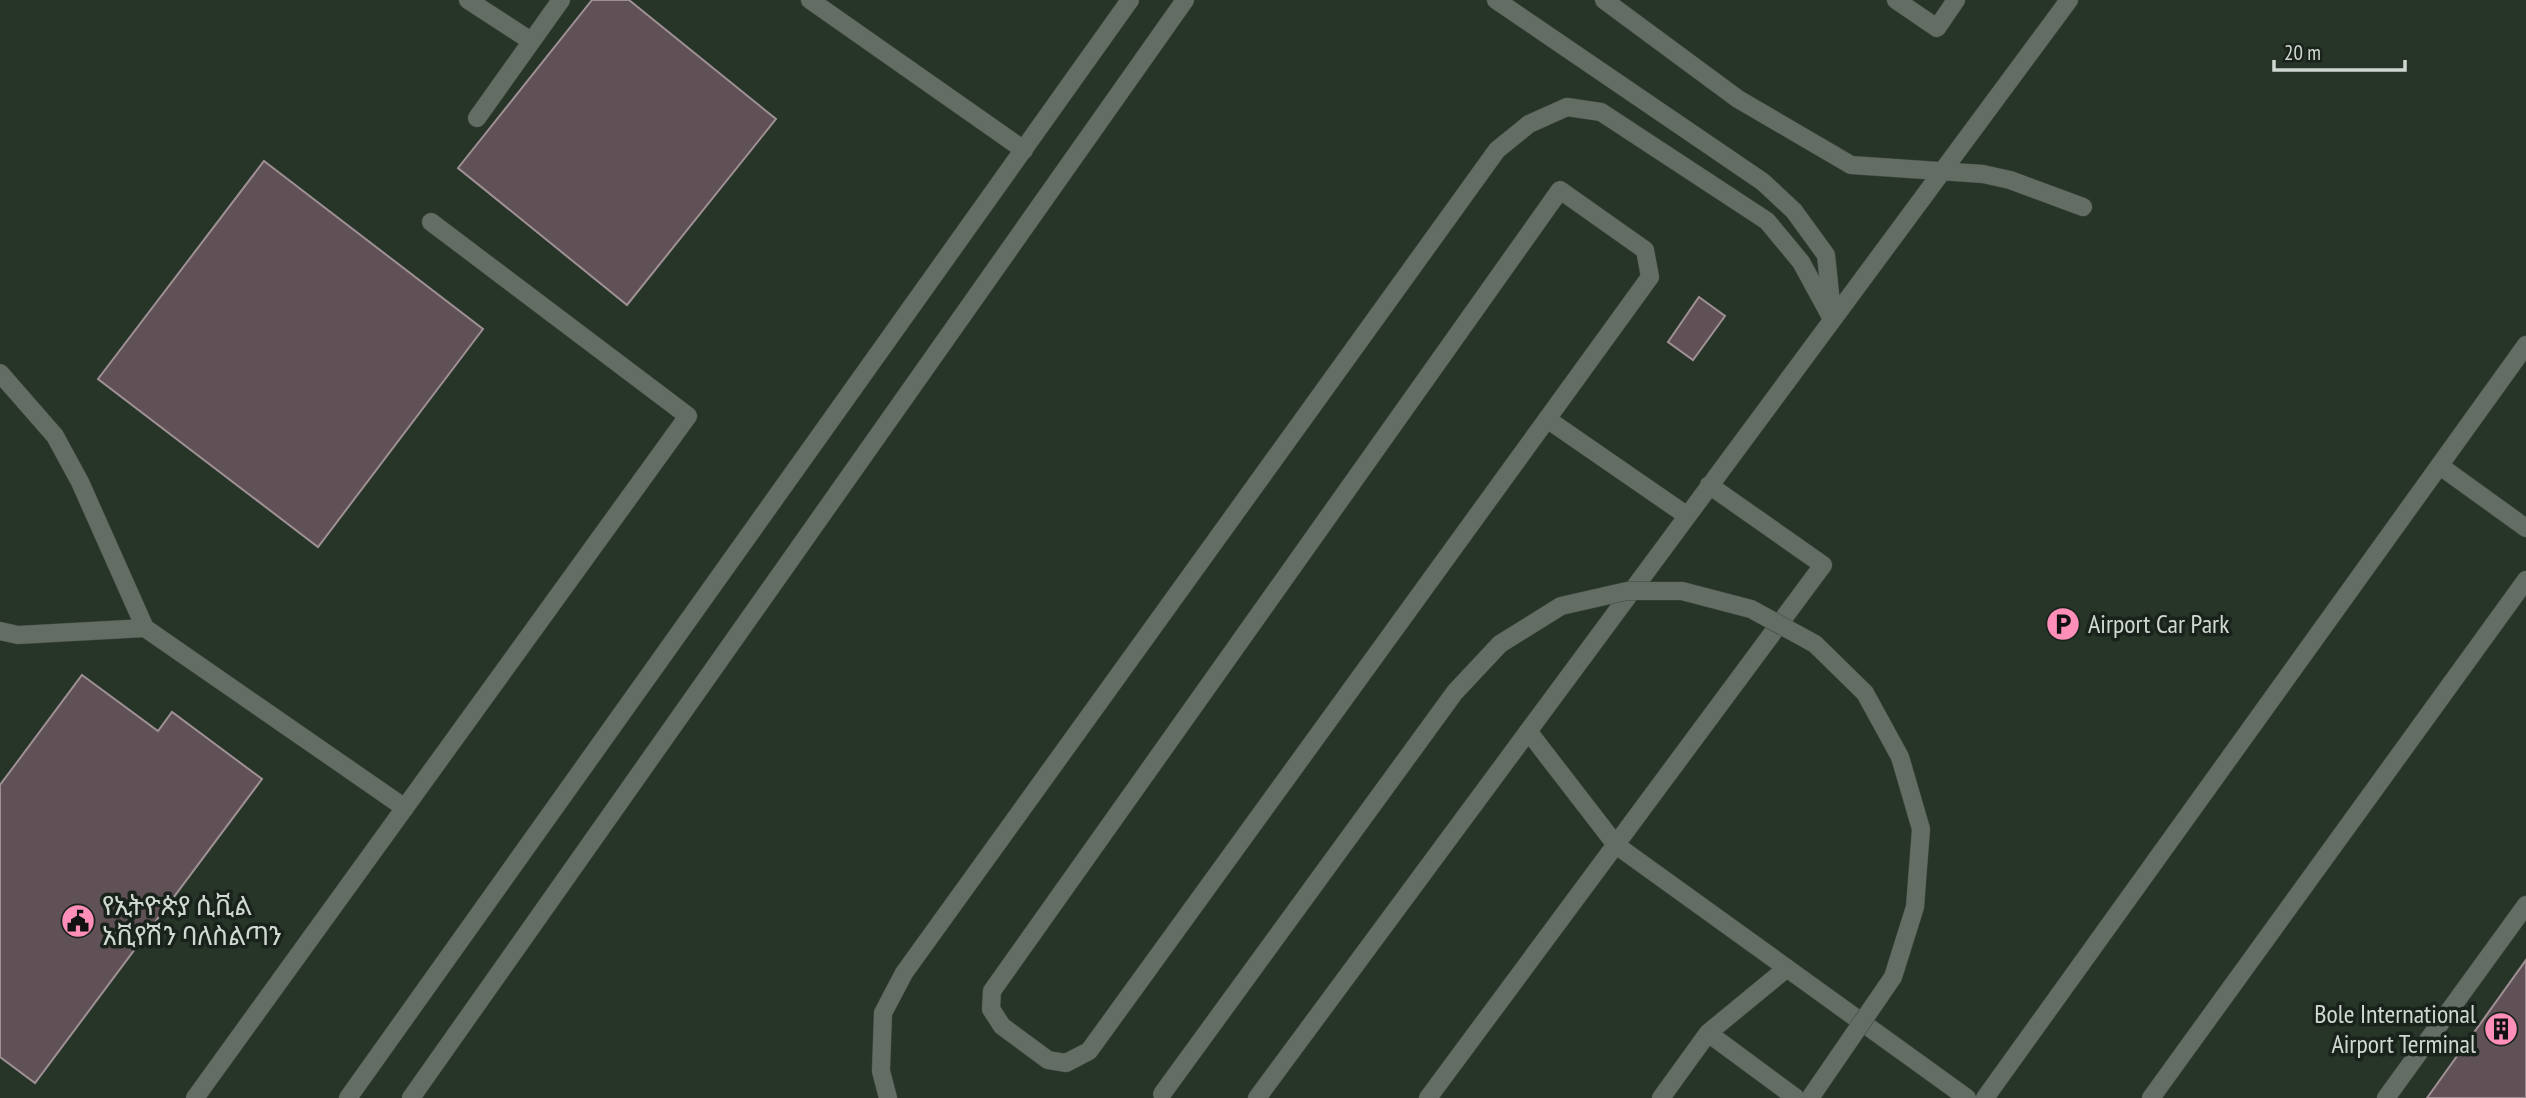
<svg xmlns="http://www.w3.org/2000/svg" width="2526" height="1098" viewBox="0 0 2526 1098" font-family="'PT Sans Narrow','Noto Sans Ethiopic',sans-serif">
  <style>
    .built { fill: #273528 }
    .building { fill: #5f5156; stroke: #9f9095; stroke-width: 2 }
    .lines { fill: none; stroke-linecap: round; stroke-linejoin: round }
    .service-casing { stroke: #3f4741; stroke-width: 19 }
    .service { stroke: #636d64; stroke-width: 18 }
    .service-bridge-casing { stroke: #3f4741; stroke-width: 19; stroke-linecap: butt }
    .service-bridge { stroke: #636d64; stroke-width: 18 }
    .labels { text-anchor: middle; stroke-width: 7; stroke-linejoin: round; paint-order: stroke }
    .poi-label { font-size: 26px; fill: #d1d7d1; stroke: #1a231b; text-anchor: start }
  </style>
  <rect width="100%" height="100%" fill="#232c24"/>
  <path class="built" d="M0 0H2526V1098H0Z"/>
  <path class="building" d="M592 0H629L776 119 627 305 458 168Z
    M264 161 483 329 318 547 98 379Z
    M1699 297 1725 316 1693 360 1668 342Z
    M82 675 158 731 172 712 262 779 35 1083 0 1057V785Z
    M2526 960V1098H2427Z"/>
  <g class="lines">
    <g class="service-casing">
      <path id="service" d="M468 0 531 41
        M810 0 1024 150
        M1496 0 1763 182 1794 211 1826 255 1832 312
        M1604 0 1738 99 1851 165 1983 174 2010 180 2083 207
        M1896 0 1937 28 1956 0
        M477 118 561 0
        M1560 190 1645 250 1650 277 1089 1051 1066 1063 1048 1060 1002 1026 991 1009 992 991Z
        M0 373 55 436 80 482 145 628
        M1547 419 1686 515
        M2440 466 2526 528
        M0 631 18 635 145 628 405 808
        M1528 731 1616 845 1967 1098
        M1708 1033 1796 1098
        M195 1098 688 416 431 222
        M348 1098 1130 0
        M411 1098 1185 0
        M888 1098 881 1071 883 1013 904 973 1497 150 1529 124 1567 107 1601 112 1767 221 1801 262 1832 319
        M1257 1098 2069 0
        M1428 1098 1823 565 1709 485
        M1661 1098 1708 1033 1787 968
        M1985 1098 2526 345
        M2151 1098 2526 580
        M2386 1098 2526 905"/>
    </g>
    <use href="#service" class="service"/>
    <g class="service-bridge-casing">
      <path id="service-bridge" d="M1162 1094 1455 692 1500 644 1561 606 1627 591H1682L1751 609 1815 644 1865 693 1900 757 1921 829 1915 907 1893 977 1810 1098"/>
    </g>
    <use href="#service-bridge" class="service-bridge"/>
  </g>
  <defs>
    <g id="parking-disc" transform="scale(1.75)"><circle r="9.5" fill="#ff8eb9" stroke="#1a231b"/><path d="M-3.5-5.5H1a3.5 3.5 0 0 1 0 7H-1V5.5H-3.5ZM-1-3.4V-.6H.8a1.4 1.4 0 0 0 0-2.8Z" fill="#111"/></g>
    <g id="civic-disc" transform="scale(1.75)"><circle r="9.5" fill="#ff8eb9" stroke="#1a231b"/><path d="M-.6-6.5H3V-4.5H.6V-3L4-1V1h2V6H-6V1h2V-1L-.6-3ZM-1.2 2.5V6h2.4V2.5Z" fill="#111"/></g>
    <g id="building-disc" transform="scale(1.75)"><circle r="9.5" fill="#ff8eb9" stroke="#1a231b"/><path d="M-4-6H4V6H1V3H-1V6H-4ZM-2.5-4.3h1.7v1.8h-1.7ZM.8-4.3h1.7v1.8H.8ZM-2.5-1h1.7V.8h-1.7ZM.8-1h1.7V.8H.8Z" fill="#111"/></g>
  </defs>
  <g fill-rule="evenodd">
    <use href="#parking-disc" x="2063" y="624"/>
    <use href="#civic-disc" x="78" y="921"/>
    <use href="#building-disc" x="2501" y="1029"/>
  </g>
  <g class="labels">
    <g class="poi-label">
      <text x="2088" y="633">Airport Car Park</text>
      <text x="102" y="915">የኢትዮጵያ ሲቪል<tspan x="102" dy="30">አቪየሽን ባለስልጣን</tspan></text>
      <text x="2476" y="1023" text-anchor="end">Bole International<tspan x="2476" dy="30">Airport Terminal</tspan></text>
    </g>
  </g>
  <path d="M2274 60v10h131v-10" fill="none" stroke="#d1d7d1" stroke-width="3.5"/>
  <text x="2284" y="60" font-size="21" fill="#d1d7d1" stroke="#1a231b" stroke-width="5" paint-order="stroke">20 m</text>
</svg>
